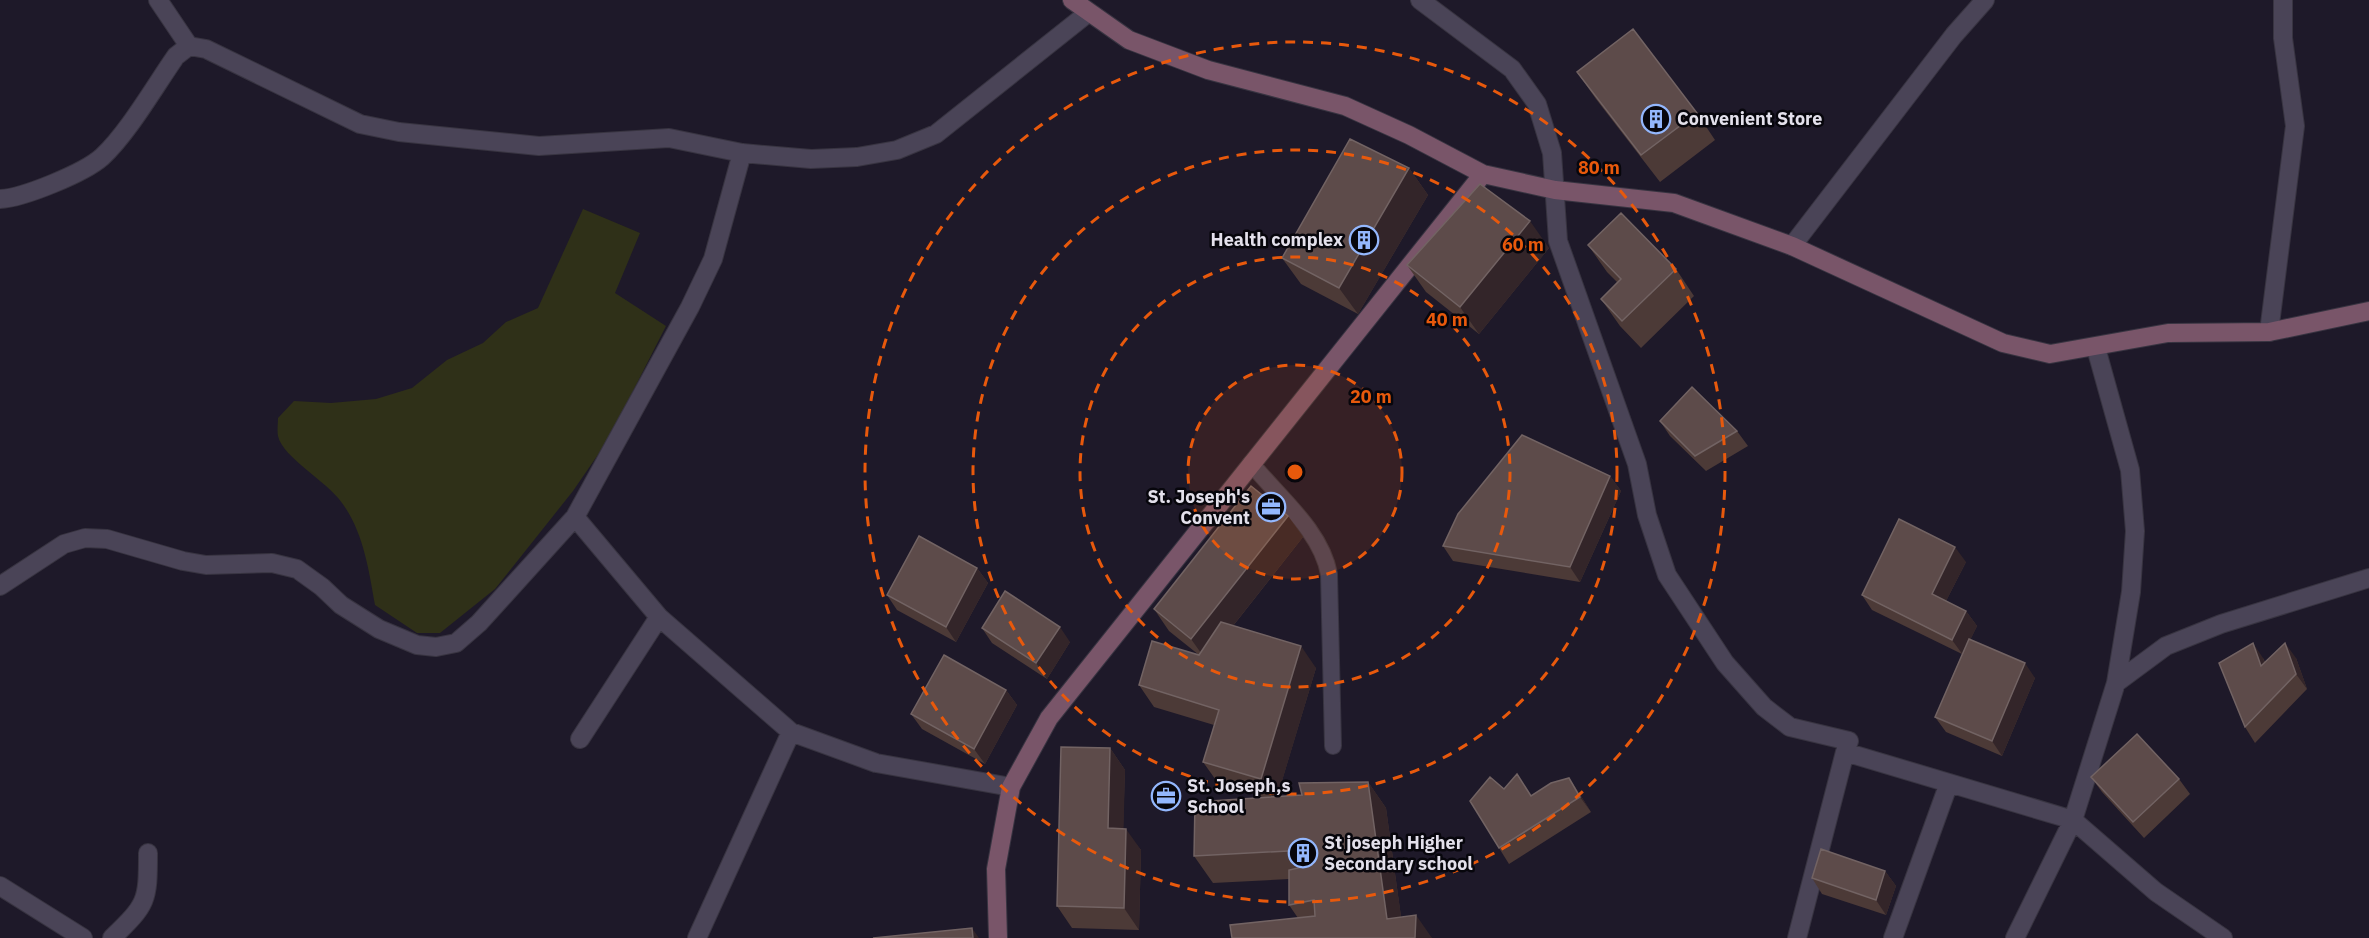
<svg xmlns="http://www.w3.org/2000/svg" width="2369" height="938" viewBox="0 0 2369 938" font-family="'IBM Plex Sans',sans-serif">
  <style>
    .green { fill: #2f3018 }
    .lines { fill: none; stroke-linecap: round; stroke-linejoin: round }
    .lane-casing { stroke: #383441; stroke-width: 18 }
    .street-casing { stroke: #383441; stroke-width: 20 }
    .secondary-casing { stroke: #383441; stroke-width: 20 }
    .lane { stroke: #4a4457; stroke-width: 16 }
    .street { stroke: #4a4457; stroke-width: 18 }
    .secondary { stroke: #795569; stroke-width: 18 }
    .wall { fill: #4c3a37 }
    .shaded-wall { fill: #332529 }
    .building { fill: #5d4b4a; stroke: #726363; stroke-width: 1.5 }
    .ring { fill: none; stroke: #e8590c; stroke-width: 3; stroke-dasharray: 10 8 }
    .labels { text-anchor: middle; stroke-width: 5; stroke-linejoin: round; paint-order: stroke }
    .poi-label { font-size: 18px; font-weight: bold; fill: #e3e0eb; stroke: #07060c; text-anchor: start }
    .centre { fill: #e8590c; stroke: #07060c; stroke-width: 3 }
    .ring-label { font-size: 18px; text-anchor: middle; font-weight: bold; fill: #e8590c; stroke: #07060c; stroke-width: 5; stroke-linejoin: round; paint-order: stroke }
  </style>
  <rect width="100%" height="100%" fill="#1e1929"/>
  <path class="green" d="M583 209 640 233 615 293 666 326 608 440 573 491 495 589 440 633H417L375 605C369 570 363 531 342 503 327 481 283 458 278 436 277 431 278 423 278 418L294 401 331 403 376 399 412 388 447 360 483 343 506 322 538 308Z"/>
  <g class="lines">
    <g class="lane-casing">
      <path id="lane" d="M1251 463C1278 497 1321 530 1329 574L1333 746"/>
    </g>
    <g class="street-casing">
      <path id="street" d="M158 0 189 46
        M1420 0 1512 69 1537 104 1552 153 1558 241 1637 464 1647 515 1667 575 1725 663 1764 707 1790 727 1849 741 1845 752 2073 820 2156 892 2223 938
        M0 199C23 198 84 173 102 157 128 133 155 86 176 56L189 46 206 49 360 124 399 132 539 146 669 138 742 153 811 159 857 157 897 150 936 134 1088 13
        M1792 246 1954 35 1985 0
        M2269 332 2295 126 2283 38V0
        M2096 348 2130 470 2135 531 2131 592 2116 683
        M575 517 659 617 791 732 876 763 1011 787
        M0 586 64 544 85 538 107 539 183 561 206 565 272 563 297 569 322 587 341 605 379 629 417 645 436 647 456 643 479 623 575 517 690 307 713 259 742 153
        M580 739 659 617
        M0 886 83 938
        M112 938C147 904 148 902 148 853
        M697 938 791 732
        M1797 938 1845 752
        M1893 938 1949 783
        M2015 938 2073 820 2116 683 2166 646 2221 624 2369 578"/>
    </g>
    <g class="secondary-casing">
      <path id="secondary" d="M1072 0 1129 40 1208 70 1345 106 1409 135 1483 174 1555 190 1674 203 1792 246 2003 343 2050 354 2168 333 2269 332 2369 311
        M998 938 996 869 1011 787 1049 718 1483 174"/>
    </g>
    <use href="#lane" class="lane"/>
    <use href="#street" class="street"/>
    <use href="#secondary" class="secondary"/>
  </g>
  <path class="wall" d="M1577 72 1697 113 1715 140 1660 182 1596 99Z
    M1409 168 1428 195 1358 314 1301 284 1282 258Z
    M1588 245 1676 269 1694 296 1641 348 1620 326 1601 299 1617 282 1607 272Z
    M1549 248 1479 334 1426 292 1407 265Z
    M1660 421 1737 431 1748 446 1706 471 1670 436Z
    M1610 476 1621 491 1580 582 1453 561 1443 546Z
    M1288 516 1303 537 1233 626 1316 668 1277 797 1302 795 1368 782 1386 808 1401 917 1432 938 1298 918 1289 905V879L1213 883 1194 856 1266 798 1218 783 1203 762 1214 725 1154 707 1139 685 1199 655 1169 631 1154 609Z
    M1966 562 1946 601 1966 611 1977 626 1970 640 2035 678 2002 756 1946 732 1935 717 1962 654 1872 610 1862 595Z
    M977 568 988 583 956 642 897 610 887 595Z
    M982 628 1070 642 1047 679 992 643Z
    M2263 658 2265 662 2296 658 2307 689 2255 743 2245 727Z
    M1006 690 1017 705 985 764 922 729 911 714Z
    M1110 748 1125 770 1123 829 1141 850 1139 930 1072 928 1057 906Z
    M2091 777 2179 779 2190 794 2144 838 2102 792Z
    M1569 778 1579 793 1591 812 1509 864 1499 848 1504 789 1532 796Z
    M1885 871 1896 886 1886 915 1822 894 1812 878Z"/>
  <path class="shaded-wall" d="M1409 168 1428 195 1358 314 1339 288Z
    M1530 221 1549 248 1479 334 1460 307Z
    M1610 476 1621 491 1580 582 1570 567Z
    M1288 516 1303 537 1206 660 1191 639Z
    M1955 547 1966 562 1942 609 1932 594Z
    M977 568 988 583 956 642 946 627Z
    M1966 611 1977 626 1963 655 1952 640Z
    M1060 627 1070 642 1047 679 1036 663Z
    M2253 643 2263 658 2271 681 2261 666Z
    M2285 643 2296 658 2307 689 2296 674Z
    M1301 646 1316 668 1276 801 1261 779Z
    M2025 663 2035 678 2002 756 1992 741Z
    M1006 690 1017 705 985 764 974 749Z
    M1110 748 1125 770 1123 850 1108 828Z
    M1569 778 1579 793 1591 812 1580 797Z
    M1368 782 1386 808 1404 938 1387 919Z
    M1126 829 1141 850 1139 930 1124 908Z
    M1885 871 1896 886 1886 915 1876 900Z
    M1416 915 1432 938H1415Z
    M972 928 979 938H973Z"/>
  <path class="building" d="M1633 29 1697 113 1641 155 1577 72Z
    M1350 139 1409 168 1339 288 1282 258Z
    M1480 184 1530 221 1460 307 1407 265Z
    M1621 213 1676 269 1622 321 1601 299 1621 279 1588 245Z
    M1692 387 1737 431 1695 456 1660 421Z
    M1522 435 1610 476 1570 567 1443 546 1458 514Z
    M1251 486 1288 516 1191 639 1154 609Z
    M1899 519 1955 547 1932 594 1966 611 1952 640 1862 595Z
    M919 536 977 568 946 627 887 595Z
    M1005 591 1060 627 1036 663 982 628Z
    M1221 622 1301 646 1261 779 1203 762 1219 710 1139 685 1152 641 1199 655Z
    M1969 639 2025 663 1992 741 1935 717Z
    M2253 643 2261 666 2285 643 2296 674 2245 727 2219 663Z
    M944 655 1006 690 974 749 911 714Z
    M2137 734 2179 779 2133 822 2091 777Z
    M1061 747 1110 748 1108 828 1126 829 1124 908 1057 906Z
    M1517 774 1531 796 1551 783 1569 778 1580 797 1499 848 1470 801 1490 777 1504 789Z
    M1368 782 1387 919 1416 915 1415 938H1232L1230 925 1315 916 1314 900 1289 905V870L1312 865 1307 850 1194 856 1195 802 1302 795 1299 783Z
    M1821 849 1885 871 1876 900 1812 878Z
    M972 928 973 938H873Z"/>
  <circle cx="1295" cy="472" r="107" fill="#e8590c" fill-opacity=".12"/>
  <g class="ring">
    <circle cx="1295" cy="472" r="107"/>
    <circle cx="1295" cy="472" r="215"/>
    <circle cx="1295" cy="472" r="322"/>
    <circle cx="1295" cy="472" r="430"/>
  </g>
  <defs>
    <g id="building-ring" transform="scale(1.5)"><circle r="9.5" fill="#07060c" stroke="#93b7fd" stroke-width="1.5"/><path d="M-4-6H4V6H1V3H-1V6H-4ZM-2.5-4.3h1.7v1.8h-1.7ZM.8-4.3h1.7v1.8H.8ZM-2.5-1h1.7V.8h-1.7ZM.8-1h1.7V.8H.8Z" fill="#93b7fd"/></g>
    <g id="office-ring" transform="scale(1.5)"><circle r="9.5" fill="#07060c" stroke="#93b7fd" stroke-width="1.5"/><path d="M-6-3h4V-5.5h4V-3h4V5H-6ZM-1-4.5V-3h2v-1.5ZM-6 0V1H6V0Z" fill="#93b7fd"/></g>
  </defs>
  <g fill-rule="evenodd">
    <use href="#building-ring" x="1656" y="119"/>
    <use href="#building-ring" x="1364" y="240"/>
    <use href="#office-ring" x="1271" y="507"/>
    <use href="#office-ring" x="1166" y="796"/>
    <use href="#building-ring" x="1303" y="853"/>
  </g>
  <g class="labels">
    <g class="poi-label">
      <text x="1677" y="125">Convenient Store</text>
      <text x="1343" y="246" text-anchor="end">Health complex</text>
      <text x="1250" y="503" text-anchor="end">St. Joseph's<tspan x="1250" dy="21">Convent</tspan></text>
      <text x="1187" y="792">St. Joseph,s<tspan x="1187" dy="21">School</tspan></text>
      <text x="1324" y="849">St joseph Higher<tspan x="1324" dy="21">Secondary school</tspan></text>
    </g>
  </g>
  <circle cx="1295" cy="472" r="9" class="centre"/>
  <g class="ring-label">
    <text x="1599" y="174">80 m</text>
    <text x="1523" y="251">60 m</text>
    <text x="1447" y="326">40 m</text>
    <text x="1371" y="403">20 m</text>
  </g>
</svg>
